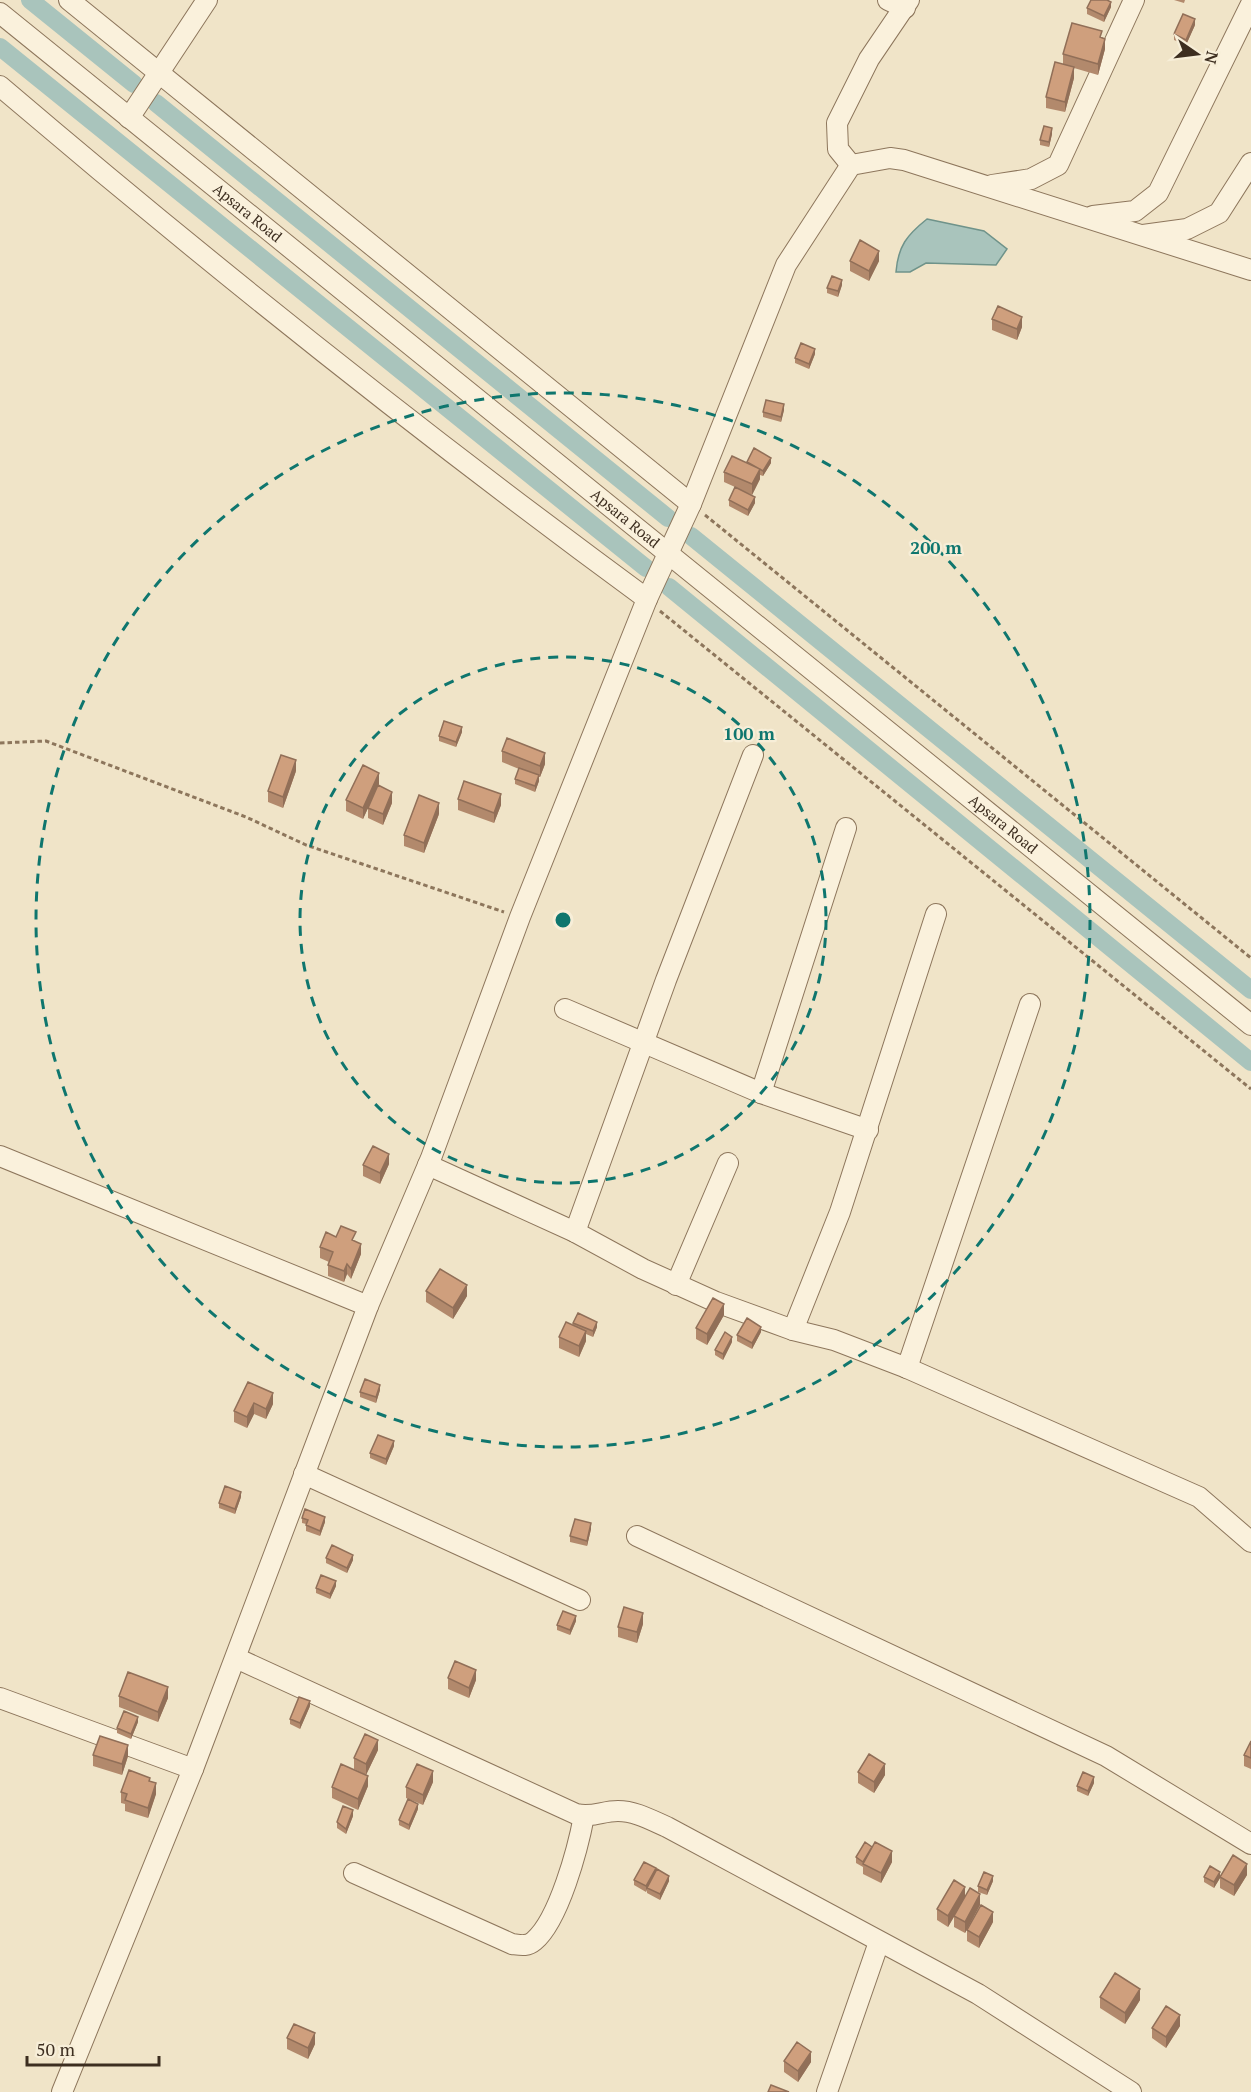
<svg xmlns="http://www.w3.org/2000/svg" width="1251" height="2092" viewBox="0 0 1251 2092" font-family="'PT Serif',serif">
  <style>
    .water { fill: #a9c4bc; stroke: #6f938a; stroke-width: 1.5 }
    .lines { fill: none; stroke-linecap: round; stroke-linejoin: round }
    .canal { stroke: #a9c4bc; stroke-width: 18 }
    .minor-casing { stroke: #8d765c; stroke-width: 22 }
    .path { stroke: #8d765c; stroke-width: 3; stroke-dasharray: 4.5 3; stroke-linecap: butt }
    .minor { stroke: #faf1dc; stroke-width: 20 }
    .wall { fill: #b2896c }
    .shaded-wall { fill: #916f58 }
    .building { fill: #cf9f7d; stroke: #916f58; stroke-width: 1.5 }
    .ring { fill: none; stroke: #0f766e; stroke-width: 3; stroke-dasharray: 10 8 }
    .labels { text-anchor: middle; stroke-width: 4.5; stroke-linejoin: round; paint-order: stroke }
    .street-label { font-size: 15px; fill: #3d2e20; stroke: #f7eed8 }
    .centre { fill: #0f766e; stroke: #f7eed8; stroke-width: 3 }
    .ring-label { font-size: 18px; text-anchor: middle; font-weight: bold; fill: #0f766e; stroke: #f7eed8; stroke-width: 4.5; stroke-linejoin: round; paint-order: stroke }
  </style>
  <rect width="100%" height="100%" fill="#f0e4c8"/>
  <path class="water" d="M927 219 984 231 1007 249 996 265 926 263 910 272H896C898 246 907 235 927 219Z"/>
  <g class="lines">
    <path class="canal" d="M30 0 134 84
      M0 47 646 568
      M156 103 668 518
      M691 536 1251 990
      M669 587 1251 1062"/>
    <g class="minor-casing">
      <g id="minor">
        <path d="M69 0 691 504"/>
        <path d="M888 0 905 8"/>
        <path id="s1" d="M0 13 1251 1025"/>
        <path d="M0 86C210 265 425 436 647 599"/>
        <path d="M129 118 207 0"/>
        <path d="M851 165 838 149 837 123 869 59 909 0"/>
        <path d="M992 185 1031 179 1058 165 1134 0"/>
        <path d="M1093 216 1135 211 1158 193 1251 4"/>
        <path d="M1143 235 1187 229 1219 213 1251 163"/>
        <path d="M565 1009 761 1093 868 1130"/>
        <path d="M761 1093 846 828"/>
        <path d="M0 1156 368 1306"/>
        <path d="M428 1165 575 1232 643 1269 716 1302 793 1330 834 1340 907 1368 1199 1497 1251 1542"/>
        <path d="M575 1232 666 980 753 755"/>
        <path d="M676 1285 728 1163"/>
        <path d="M793 1330 840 1212 936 914"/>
        <path d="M907 1368 1030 1004"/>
        <path d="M304 1474 580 1600"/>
        <path d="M637 1536 1106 1756 1251 1844"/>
        <path d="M236 1658 576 1814C592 1818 602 1811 618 1811 635 1811 651 1820 667 1827L978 1994 1131 2092"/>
        <path d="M0 1698 193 1769"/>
        <path d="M354 1873 512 1944C520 1945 527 1947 534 1941 559 1920 578 1848 584 1816"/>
        <path d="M62 2092 193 1769 368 1306 431 1158 520 917 647 599 691 504 786 265 851 165 890 158 904 160 1251 270"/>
        <path d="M827 2092 879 1942"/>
      </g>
    </g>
    <path class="path" d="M705 515 1251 958
      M660 611 1251 1089
      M0 743 46 741 246 817 306 845 504 912"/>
    <use href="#minor" class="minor"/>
  </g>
  <path class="wall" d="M1174 0H1185L1184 3Z
    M1111 7 1104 22 1087 14V8Z
    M1195 25 1186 45 1174 40V34Z
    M1102 37 1105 49 1098 75 1074 68V78L1065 112 1046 108V97L1063 64V54Z
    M1052 134 1049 147 1040 145V140Z
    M850 261H879L869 281 850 271Z
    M842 285 838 297 827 293V288Z
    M992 319 1022 327 1017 340 992 330Z
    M815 354 809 369 795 363V358Z
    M784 410 781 422 763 417V412Z
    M747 462 771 463 763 476 760 475V479L752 495 736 488 755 503 748 516 729 506V500L735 487 724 482V472L747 463Z
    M462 732 456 747 439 741V736Z
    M502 751 545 764 540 777H539V781L535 792 515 784V779L519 769 502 762Z
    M296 771 283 808 268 802V791Z
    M379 784 378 786 392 803 383 825 368 818V808L363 819 346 811V800Z
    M458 799 501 805 494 823 458 810Z
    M439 814 424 853 404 846V835Z
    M389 1164 380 1184 363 1176V1165Z
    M336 1237 356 1241 361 1254 351 1279 347 1274 344 1282 328 1276V1265L329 1262 320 1258V1247Z
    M426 1291 467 1296 453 1319 426 1302Z
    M724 1315 707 1345 696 1339V1328Z
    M573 1323 597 1327 593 1337 586 1334V1341L579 1357 559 1348V1337L573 1325Z
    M761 1332 752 1349 737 1341V1335Z
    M732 1342 723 1360 715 1355V1350Z
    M248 1382 273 1404 266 1419 254 1414 247 1428 234 1422V1411Z
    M380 1390 376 1403 360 1397V1392Z
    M394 1446 386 1465 370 1458V1453Z
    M241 1497 235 1514 219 1508V1503Z
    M302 1518 325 1522 320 1536 306 1531V1524L302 1523Z
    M591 1529 587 1546 570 1542V1536Z
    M326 1558 353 1560 347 1573 326 1563Z
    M336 1586 330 1599 316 1593V1588Z
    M576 1621 570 1635 557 1630V1625Z
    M643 1624 637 1643 618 1637V1627Z
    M448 1678 476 1680 469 1698 448 1689Z
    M119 1696 168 1698 158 1722 119 1707Z
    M310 1706 300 1729 290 1724V1719Z
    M138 1722 131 1739 117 1733V1728Z
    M1251 1741V1769L1244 1766V1755Z
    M378 1750 366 1775 354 1769V1758Z
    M93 1755 128 1756 122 1775 93 1766Z
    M858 1772 885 1775 874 1793 858 1783Z
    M150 1781 156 1794 148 1818 125 1811V1804L121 1803V1792Z
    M433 1782 423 1805 406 1798V1787Z
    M1094 1783 1088 1796 1077 1791V1786Z
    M368 1786 358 1810 332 1798V1787Z
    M418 1809 409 1830 399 1825V1820Z
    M353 1816 346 1834 337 1828V1822Z
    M872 1847 892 1862 881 1883 863 1874V1867L856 1863V1857Z
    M656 1872 669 1881 660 1900 647 1893V1889L646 1892 634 1885V1880Z
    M1247 1875 1234 1896 1220 1888V1877Z
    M1204 1877 1220 1878 1214 1888 1204 1882Z
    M993 1881 987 1895 978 1892V1886Z
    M965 1897 980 1905 965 1933 954 1927V1917L948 1927 937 1920V1909Z
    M993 1922 979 1948 967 1941V1930Z
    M1100 1997 1140 2000 1125 2024 1100 2008Z
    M1180 2026 1166 2048 1152 2038V2028Z
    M287 2038 315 2044 308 2059 287 2049Z
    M784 2061 811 2062 798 2082 784 2072Z"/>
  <path class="shaded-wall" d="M1111 2V7L1104 22V16Z
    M1195 19V25L1186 45V40Z
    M1105 39V49L1098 75V64Z
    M1074 67V78L1065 112V102Z
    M1052 128V134L1049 147V142Z
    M879 251V261L869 281V271Z
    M842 280V285L838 297V291Z
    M1022 317V327L1017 340V329Z
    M815 349V354L809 369V364Z
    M784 404V410L781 422V417Z
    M771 458V463L763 476V471Z
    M760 469V479L752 495V484Z
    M755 497V503L748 516V510Z
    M462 727V732L456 747V742Z
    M545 753V764L540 777V766Z
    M296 760V771L283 808V797Z
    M379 773V784L363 819V808Z
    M539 775V781L535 792V786Z
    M392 792V803L383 825V814Z
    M501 794V805L494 823V813Z
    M439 803V814L424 853V843Z
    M389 1154V1164L380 1184V1173Z
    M361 1244V1254L351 1279V1269Z
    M347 1264V1274L344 1282V1271Z
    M467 1285V1296L453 1319V1308Z
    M724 1304V1315L707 1345V1334Z
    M597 1322V1327L593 1337V1331Z
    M761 1327V1332L752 1349V1343Z
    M586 1331V1341L579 1357V1346Z
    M732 1337V1342L723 1360V1354Z
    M380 1385V1390L376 1403V1397Z
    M273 1393V1404L266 1419V1409Z
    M254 1403V1414L247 1428V1417Z
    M394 1441V1446L386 1465V1459Z
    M241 1492V1497L235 1514V1509Z
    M325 1517V1522L320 1536V1531Z
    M591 1523V1529L587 1546V1541Z
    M353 1555V1560L347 1573V1568Z
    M336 1581V1586L330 1599V1594Z
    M643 1613V1624L637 1643V1632Z
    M576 1616V1621L570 1635V1630Z
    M476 1670V1680L469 1698V1688Z
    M168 1687V1698L158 1722V1712Z
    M310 1701V1706L300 1729V1723Z
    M138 1717V1722L131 1739V1734Z
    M378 1740V1750L366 1775V1764Z
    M128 1745V1756L122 1775V1764Z
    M885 1764V1775L874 1793V1782Z
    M433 1771V1782L423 1805V1795Z
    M368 1776V1786L358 1810V1799Z
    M1094 1777V1783L1088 1796V1791Z
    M156 1783V1794L148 1818V1808Z
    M418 1804V1809L409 1830V1825Z
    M353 1810V1816L346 1834V1829Z
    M892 1851V1862L881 1883V1873Z
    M1247 1864V1875L1234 1896V1885Z
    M656 1868V1874L647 1888 646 1892V1886Z
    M1220 1872V1878L1214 1888V1882Z
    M669 1876V1881L660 1900V1894Z
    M993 1876V1881L987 1895V1890Z
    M965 1887V1897L948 1927V1916Z
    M980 1894V1905L965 1933V1922Z
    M993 1912V1922L979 1948V1937Z
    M1140 1989V2000L1125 2024V2013Z
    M1180 2015V2026L1166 2048V2037Z
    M315 2033V2044L308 2059V2048Z
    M811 2052V2062L798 2082V2071Z"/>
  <path class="building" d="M1091 0H1107L1111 2 1104 16 1087 8Z
    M1183 14 1195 19 1186 40 1174 34Z
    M1072 23 1102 31 1100 37 1105 39 1098 64 1063 54Z
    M1055 62 1074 67 1065 102 1046 97Z
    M1044 126 1052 128 1049 142 1040 140Z
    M860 240 879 251 869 271 850 261Z
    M832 276 842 280 838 291 827 288Z
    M998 306 1022 317 1017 329 992 319Z
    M801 343 815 349 809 364 795 358Z
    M766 400 784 404 781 417 763 412Z
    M754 448 771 458 763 471 747 462Z
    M732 456 760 469 752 484 724 472Z
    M735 487 755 497 748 510 729 500Z
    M444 721 462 727 456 742 439 736Z
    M507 738 545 753 540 766 502 751Z
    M281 755 296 760 283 797 268 791Z
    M363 765 379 773 363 808 346 800Z
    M519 768 539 775 535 786 515 779Z
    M464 781 501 794 494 813 458 799Z
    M378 785 392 792 383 814 368 808Z
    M419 795 439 803 424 843 404 835Z
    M373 1146 389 1154 380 1173 363 1165Z
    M341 1226 356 1232 352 1240 361 1244 351 1269 347 1264 344 1271 328 1265 333 1252 320 1247 326 1232 336 1237Z
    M440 1269 467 1285 453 1308 426 1291Z
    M713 1298 724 1304 707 1334 696 1328Z
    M578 1313 597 1322 593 1331 573 1323Z
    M747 1318 761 1327 752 1343 737 1335Z
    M566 1322 586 1331 579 1346 559 1337Z
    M725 1332 732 1337 723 1354 715 1350Z
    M365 1379 380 1385 376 1397 360 1392Z
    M248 1382 273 1393 266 1409 254 1403 247 1417 234 1411Z
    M378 1435 394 1441 386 1459 370 1453Z
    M225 1486 241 1492 235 1509 219 1503Z
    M305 1509 325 1517 320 1531 306 1525 308 1520 302 1518Z
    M575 1519 591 1523 587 1541 570 1536Z
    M332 1545 353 1555 347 1568 326 1558Z
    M321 1575 336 1581 330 1594 316 1588Z
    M624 1607 643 1613 637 1632 618 1627Z
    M563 1611 576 1616 570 1630 557 1625Z
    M455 1661 476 1670 469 1688 448 1678Z
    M128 1672 168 1687 158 1712 119 1696Z
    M299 1697 310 1701 300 1723 290 1719Z
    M124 1711 138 1717 131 1734 117 1728Z
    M365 1734 378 1740 366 1764 354 1758Z
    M100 1736 128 1745 122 1764 93 1755Z
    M1251 1741V1758L1244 1755Z
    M869 1754 885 1764 874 1782 858 1772Z
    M341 1764 368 1776 358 1799 332 1787Z
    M417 1764 433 1771 423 1795 406 1787Z
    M129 1770 150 1778 149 1781 156 1783 148 1808 125 1800 127 1794 121 1792Z
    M1083 1772 1094 1777 1088 1791 1077 1786Z
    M408 1799 418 1804 409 1825 399 1820Z
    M343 1806 353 1810 346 1829 337 1822Z
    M865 1842 872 1847 863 1862 856 1857Z
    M875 1842 892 1851 881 1873 863 1864Z
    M1233 1855 1247 1864 1234 1885 1220 1877Z
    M644 1862 656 1868 646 1886 634 1880Z
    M1210 1866 1220 1872 1214 1882 1204 1877Z
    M657 1869 669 1876 660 1894 647 1888Z
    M984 1872 993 1876 987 1890 978 1886Z
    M954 1880 965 1887 948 1916 937 1909Z
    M970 1888 980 1894 965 1922 954 1916Z
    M981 1905 993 1912 979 1937 967 1930Z
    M1115 1973 1140 1989 1125 2013 1100 1997Z
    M1166 2006 1180 2015 1166 2037 1152 2028Z
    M294 2024 315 2033 308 2048 287 2038Z
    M797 2042 811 2052 798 2071 784 2061Z
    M771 2085 789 2092H768Z"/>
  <g class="ring">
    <circle cx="563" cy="920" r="263"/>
    <circle cx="563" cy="920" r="527"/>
  </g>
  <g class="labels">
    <g class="street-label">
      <text dy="5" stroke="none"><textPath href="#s1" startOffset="318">Apsara Road</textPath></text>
      <text dy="5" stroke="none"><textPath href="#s1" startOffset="804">Apsara Road</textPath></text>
      <text dy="5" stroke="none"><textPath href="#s1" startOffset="1290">Apsara Road</textPath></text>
    </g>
  </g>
  <circle cx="563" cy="920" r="9" class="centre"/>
  <g class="ring-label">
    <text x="936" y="554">200 m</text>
    <text x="749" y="740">100 m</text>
  </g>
  <g transform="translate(1197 54) rotate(104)" stroke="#f7eed8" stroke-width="4.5" paint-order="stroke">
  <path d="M0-4.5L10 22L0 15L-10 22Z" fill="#3d2e20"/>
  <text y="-9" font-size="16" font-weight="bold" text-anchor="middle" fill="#3d2e20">N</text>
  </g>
  <path d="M27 2056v9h132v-9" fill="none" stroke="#3d2e20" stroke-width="3"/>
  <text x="36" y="2056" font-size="18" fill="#3d2e20" stroke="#f7eed8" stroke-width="4.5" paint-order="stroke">50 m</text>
</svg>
